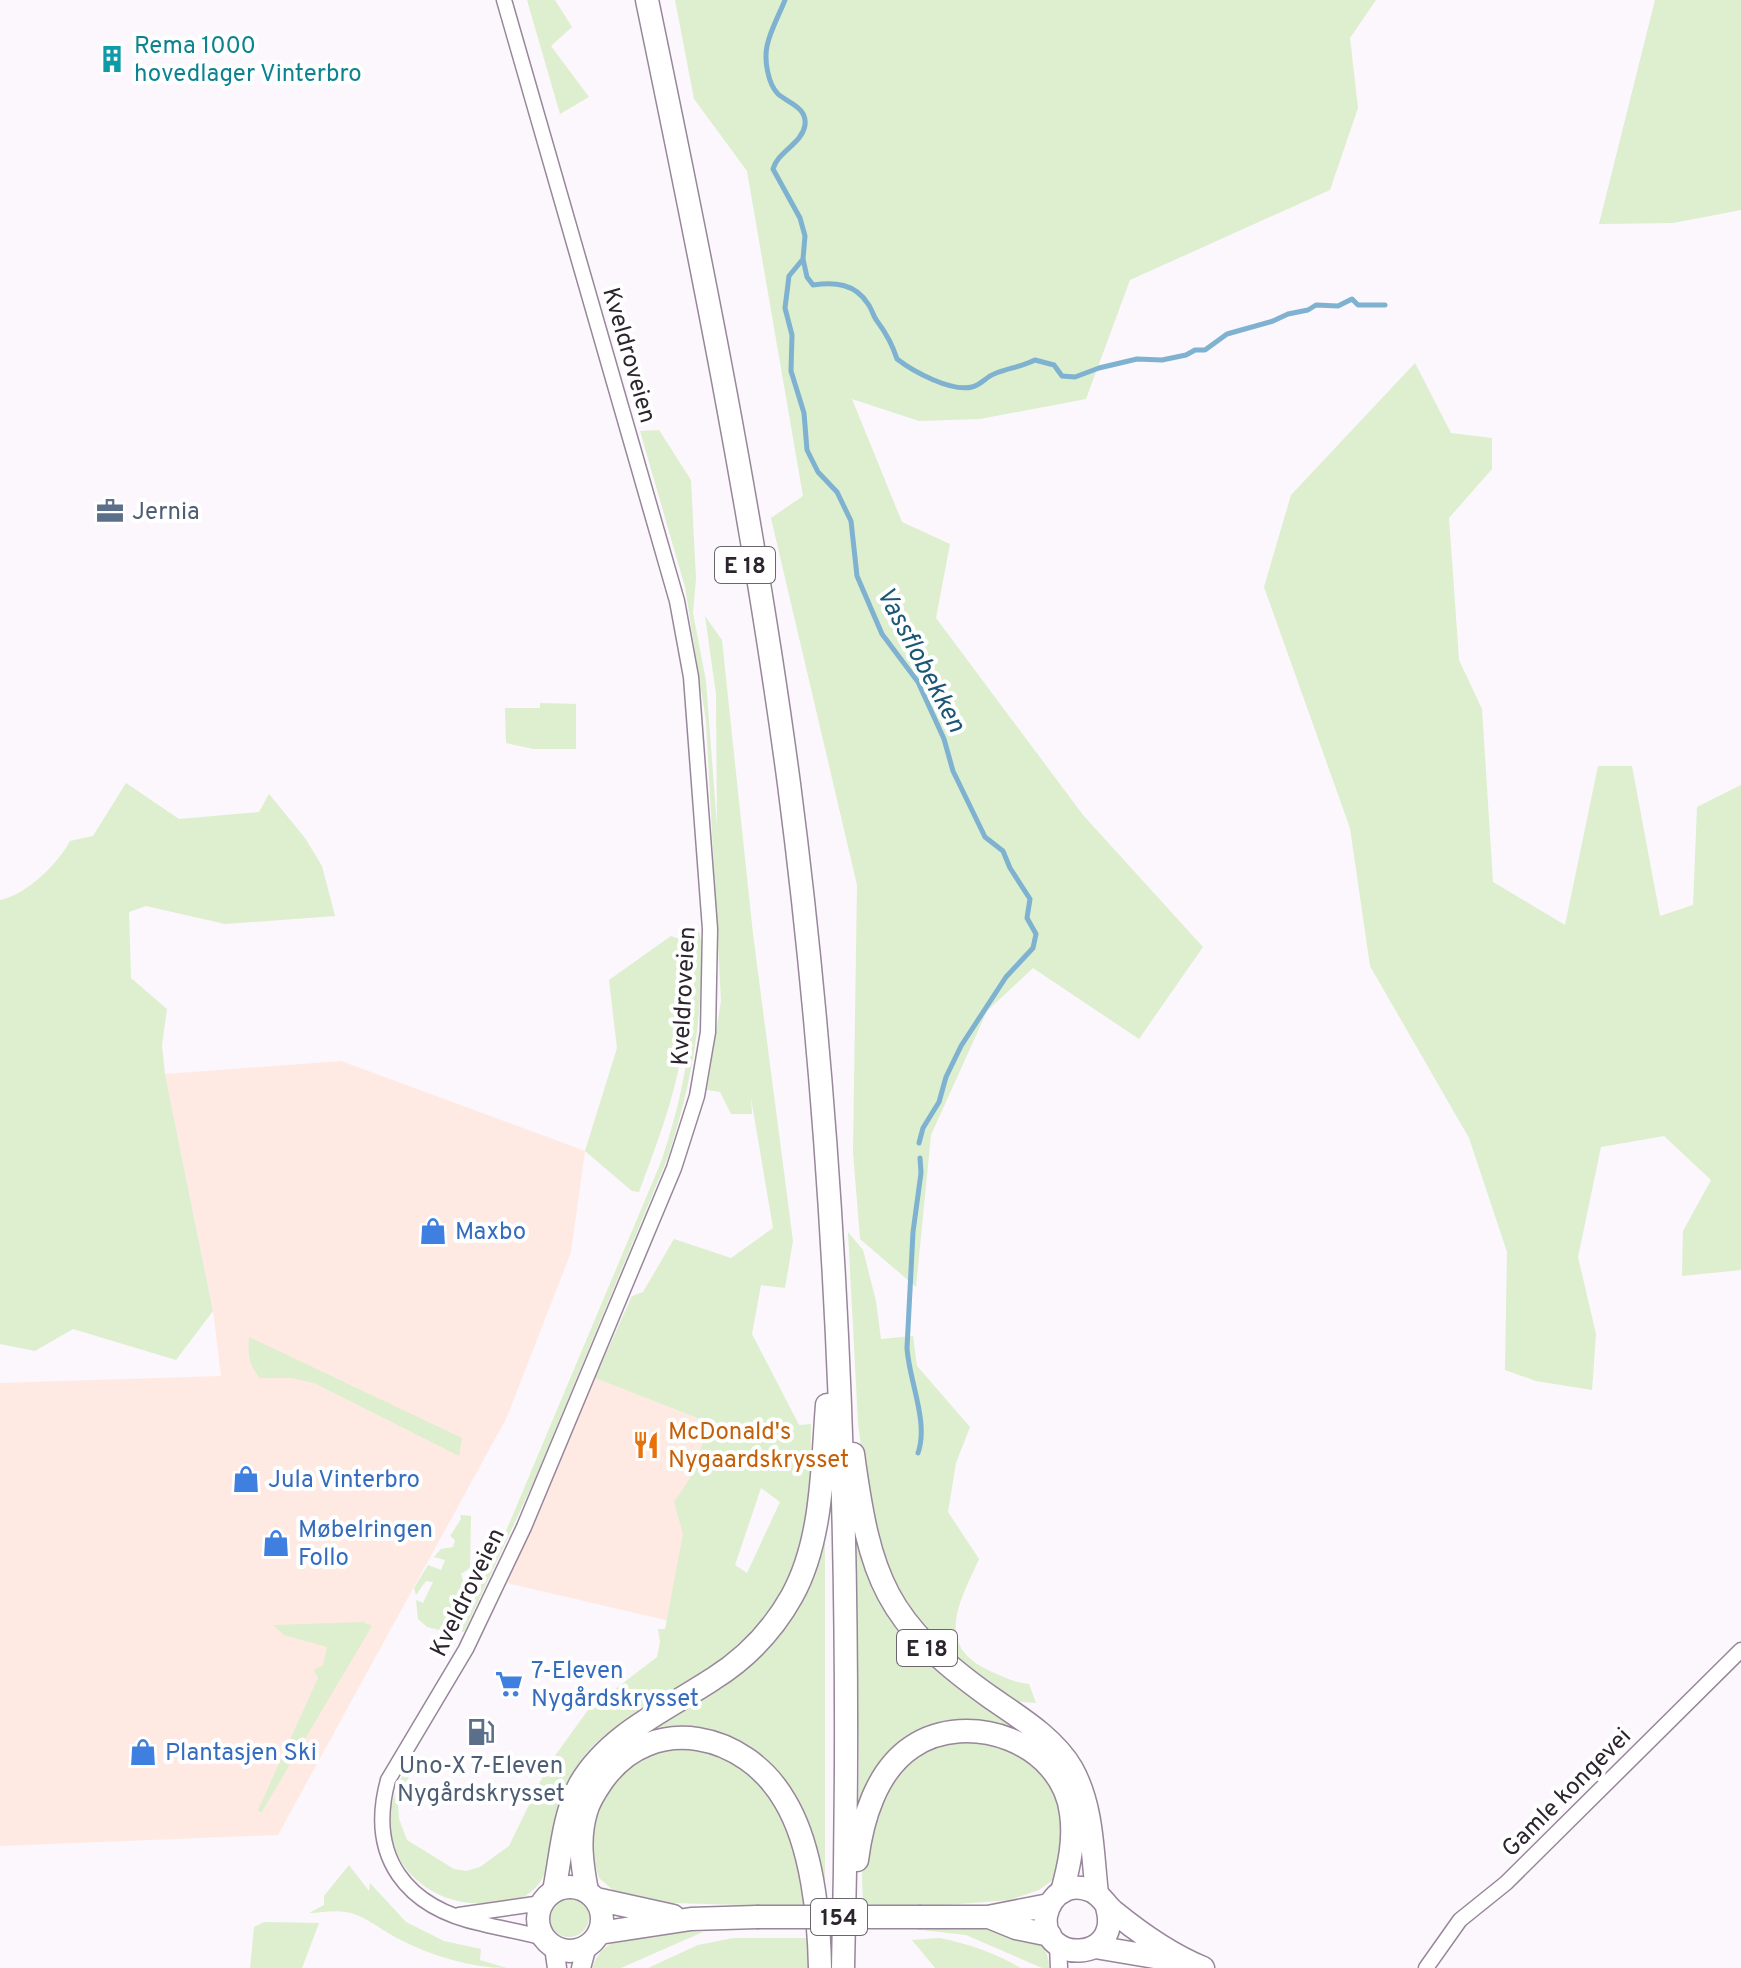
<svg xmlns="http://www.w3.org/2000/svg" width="1741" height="1968" viewBox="0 0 1741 1968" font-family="Overpass,sans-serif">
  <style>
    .commercial { fill: #feeae3 }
    .green { fill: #ddefce; fill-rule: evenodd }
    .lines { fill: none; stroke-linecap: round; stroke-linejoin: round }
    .stream { stroke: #7fb1d0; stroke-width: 5 }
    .minor-casing { stroke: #98869b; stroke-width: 17 }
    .tertiary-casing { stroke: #98869b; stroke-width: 19 }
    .secondary-casing { stroke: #98869b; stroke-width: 21 }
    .primary-casing { stroke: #98869b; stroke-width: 25 }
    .trunk-casing { stroke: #98869b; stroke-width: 25 }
    .minor { stroke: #fff; stroke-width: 14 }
    .tertiary { stroke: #fff; stroke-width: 16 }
    .secondary { stroke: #fff; stroke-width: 18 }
    .primary { stroke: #fff; stroke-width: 22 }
    .trunk { stroke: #fff; stroke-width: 22 }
    .primary-bridge-casing { stroke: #98869b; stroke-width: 25; stroke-linecap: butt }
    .primary-bridge { stroke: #fff; stroke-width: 22 }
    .labels { text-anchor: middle; stroke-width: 8; stroke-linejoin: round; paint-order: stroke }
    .shield { fill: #fff; stroke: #6b666d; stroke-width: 2 }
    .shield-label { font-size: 22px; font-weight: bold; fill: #2c252e }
    .culture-label { font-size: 24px; fill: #0d838f; stroke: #fff; text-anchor: start }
    .street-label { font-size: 24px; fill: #2c252e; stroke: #fff }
    .service-label { font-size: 24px; fill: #4e5e75; stroke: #fff; text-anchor: start }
    .shop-label { font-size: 24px; fill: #366cbe; stroke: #fff; text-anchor: start }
    .food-label { font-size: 24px; fill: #c56008; stroke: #fff; text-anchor: start }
    .water-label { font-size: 26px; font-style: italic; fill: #1a5776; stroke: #fff }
  </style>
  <rect width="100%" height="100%" fill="#fbf7fc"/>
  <path class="commercial" d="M341 1061 585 1151 571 1252 507 1417 278 1835 0 1846V1383L221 1376 213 1310 165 1074Z
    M595 1378 710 1423 674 1622 507 1583Z"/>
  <path class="green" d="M527 0H555L572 27 551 46 589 97 560 114Z
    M675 0H1376L1350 38 1358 108 1330 190 1130 280 1086 399 980 419 919 421 852 399 902 522 950 544 936 618 1083 815 1203 947 1139 1039 1033 968 987 1011 931 1135 916 1287 860 1239 853 1152 857 885 771 518 803 496 747 171 694 99Z
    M1655 0H1741V210L1673 223 1599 224Z
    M1415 363 1451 433 1492 438V469L1449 518 1459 660 1482 709 1493 882 1565 925 1598 766H1632L1660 916 1693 905 1697 807 1741 785V1270L1682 1276 1683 1231 1711 1180 1664 1136 1601 1147 1578 1257 1596 1334 1592 1390 1536 1381 1505 1370 1507 1252 1469 1138 1370 966 1350 828 1264 587 1291 495Z
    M659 430 691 480 696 579 693 613 706 681 717 826 716 694 705 616 722 640 753 934 793 1241 785 1288 761 1285 752 1334 799 1425 811 1424C811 1517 802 1594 726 1659 710 1673 688 1683 670 1695 641 1713 602 1730 582 1759 574 1771 568 1783 564 1797 554 1827 557 1878 525 1896 510 1904 488 1905 472 1903 429 1900 390 1867 390 1822 390 1803 397 1786 405 1770L410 1774 398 1804 399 1819 407 1840 454 1869 466 1871 480 1867 509 1846 549 1764 588 1710 657 1657 660 1642 658 1629H665L683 1534 674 1502 689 1480 710 1423 595 1378 632 1296 643 1292 674 1239 731 1258 773 1228 751 1098 752 1114H731L720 1092 707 1090 721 1001 706 721 685 587 640 431ZM761 1488 780 1502 747 1573 735 1565Z
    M540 703 576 704V749H533L506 743 505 708H540Z
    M126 783 179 819 259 812 269 794 305 838 322 866 335 916 225 924 146 906 129 912 131 978 167 1009 162 1045 165 1074 213 1311 176 1360 73 1329 35 1351 0 1344V900C26 895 58 864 70 841L93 836Z
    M695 925C704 935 701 954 701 967 701 1033 688 1095 668 1157L534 1481 464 1632 459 1631 504 1536 661 1162C690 1077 695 1014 695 925Z
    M687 929C686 969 689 1012 682 1051 674 1100 656 1146 639 1192L632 1191 585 1151 617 1048 609 980 671 936 680 939Z
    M848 1232 863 1250 876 1301 881 1339 913 1336 917 1366 970 1427 956 1463 948 1512 979 1559C961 1600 933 1644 988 1670 1002 1676 1014 1683 1029 1684L1036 1703 1012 1701 954 1660 927 1632 887 1576 870 1518 858 1423Z
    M249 1337 462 1438 459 1456 314 1383 292 1378H260C248 1364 248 1354 249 1337Z
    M852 1504 875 1588 1018 1722 1016 1731 960 1719 934 1724 909 1736 858 1818 859 1763Z
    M822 1514 825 1543V1904L767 1765 646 1736 644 1728 754 1652Z
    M460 1515 471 1516 470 1568 461 1574 467 1595 459 1600 456 1617 447 1632 427 1627 418 1619 416 1600 423 1603 433 1582 426 1581 416 1595 414 1588 428 1565 441 1570 445 1560 434 1557 441 1549 453 1547 455 1540 450 1536 461 1519Z
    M363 1622 372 1626 261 1813 258 1810 318 1678 314 1670 323 1665 327 1647 284 1635 273 1625Z
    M974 1740 1023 1752 1047 1778 1063 1812 1061 1856 1054 1879 1039 1890 1009 1900 921 1907 863 1906C863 1891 861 1875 863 1861 868 1827 888 1770 919 1753 936 1744 956 1743 974 1740Z
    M685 1745 743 1761 786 1818 810 1907 642 1902 613 1890 599 1878 592 1855 594 1811 611 1778 638 1755Z
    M349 1865 369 1891 370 1883 406 1922 444 1941 481 1949 480 1960 507 1968C471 1968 428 1955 395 1937 380 1929 364 1915 346 1912 334 1910 321 1913 309 1913L324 1905V1896Z
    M549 1917a20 20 0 1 1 40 0a20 20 0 1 1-40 0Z
    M264 1922 319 1923 302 1968H250L254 1927Z
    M923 1927C951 1928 1020 1926 1041 1945 1047 1951 1049 1960 1049 1968H1042L966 1935 922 1930Z
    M665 1930 703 1932 621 1968H592C603 1935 636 1935 665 1930Z
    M733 1938H809L812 1968H648L698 1945Z
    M940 1938C969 1944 995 1953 1021 1968H935L912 1940Z"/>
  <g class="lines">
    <path class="stream" d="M785 0C779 15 770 31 767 46 764 60 768 84 778 94 788 103 807 107 805 125 802 144 778 151 773 169L800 218 805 236 803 259 789 276 785 308 792 335 791 371 804 413 807 450 818 472 837 492 851 521 857 576 882 634 918 682 944 739 953 771 985 837 1003 851 1010 868 1030 899 1027 918 1036 934 1033 948 1006 977 961 1046 946 1077 939 1102 923 1128 919 1143
      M803 259 807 277 813 285C834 282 855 283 868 304 872 309 873 316 877 321 886 333 892 343 897 359 914 372 951 392 972 387 981 385 986 377 994 374 1008 368 1021 367 1035 360L1054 365 1062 376 1075 377 1099 368 1137 359 1162 360 1186 355 1195 350H1205L1227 334 1273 321 1288 314 1308 310 1316 305 1338 306 1352 299 1358 305H1385
      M918 1453C929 1422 909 1381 907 1348L913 1232 921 1173 920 1158"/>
    <g class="minor-casing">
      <path id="minor" d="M504 0 677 601 691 677 710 929 708 1032 697 1096 674 1168 524 1527 466 1649 388 1780C367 1857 406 1908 483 1924 503 1929 523 1932 544 1938
        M459 1915 542 1903
        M1426 1968 1460 1920 1506 1883 1741 1650"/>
    </g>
    <g class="tertiary-casing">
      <path id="tertiary" d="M1058 1945 1059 1968"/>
    </g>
    <g class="secondary-casing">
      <path id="secondary" d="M554 1947 557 1968
        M581 1968 587 1946"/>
    </g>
    <g class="primary-casing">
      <path id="primary" d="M538 1919a32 32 0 1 1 64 0a32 32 0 1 1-64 0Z
        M596 1899 673 1916
        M1107 1907C1123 1963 1040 1964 1046 1916 1048 1906 1054 1896 1063 1891 1072 1886 1083 1887 1092 1891 1102 1896 1106 1906 1114 1912 1141 1934 1171 1955 1203 1968
        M921 1917H988L1049 1905
        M989 1917 1016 1928 1050 1935
        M599 1933 691 1919 757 1917
        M1095 1947 1179 1961"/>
    </g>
    <g class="trunk-casing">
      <path id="trunk" d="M647 0C701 260 754 521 789 784 840 1176 853 1573 843 1968
        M853 1454C870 1579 885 1622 990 1697 1019 1717 1054 1738 1072 1769 1093 1807 1092 1851 1097 1894
        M857 1860C862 1820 876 1771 912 1747 968 1709 1062 1742 1071 1813 1075 1840 1069 1866 1062 1892
        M554 1891C561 1856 563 1816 580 1784 609 1734 666 1710 713 1679 745 1659 773 1630 792 1596 823 1540 822 1467 827 1405
        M587 1891C582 1865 578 1838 586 1812 589 1800 596 1790 603 1780 653 1711 746 1733 785 1801 812 1846 819 1917 820 1968"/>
    </g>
    <use href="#minor" class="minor"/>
    <use href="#tertiary" class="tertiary"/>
    <use href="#secondary" class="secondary"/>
    <use href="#primary" class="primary"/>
    <use href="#trunk" class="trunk"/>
    <g class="primary-bridge-casing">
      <path id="primary-bridge" d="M757 1917H921"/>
    </g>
    <use href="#primary-bridge" class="primary-bridge"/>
  </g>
  <defs>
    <g id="building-bare" transform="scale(2.16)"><path d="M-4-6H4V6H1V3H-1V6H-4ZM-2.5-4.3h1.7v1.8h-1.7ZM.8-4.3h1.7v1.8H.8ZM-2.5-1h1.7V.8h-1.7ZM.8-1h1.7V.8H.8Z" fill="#0f9aa8" stroke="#fff" stroke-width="2.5" paint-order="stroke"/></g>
    <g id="office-bare" transform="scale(2.16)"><path d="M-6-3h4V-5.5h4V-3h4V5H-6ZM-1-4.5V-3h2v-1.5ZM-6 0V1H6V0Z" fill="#5c6f8a" stroke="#fff" stroke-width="2.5" paint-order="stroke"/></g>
    <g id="shop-bare" transform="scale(2.16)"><path d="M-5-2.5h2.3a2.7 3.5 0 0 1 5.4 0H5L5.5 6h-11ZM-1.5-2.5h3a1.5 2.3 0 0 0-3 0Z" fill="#3f7fe0" stroke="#fff" stroke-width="2.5" paint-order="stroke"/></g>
    <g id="restaurant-bare" transform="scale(2.16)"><path d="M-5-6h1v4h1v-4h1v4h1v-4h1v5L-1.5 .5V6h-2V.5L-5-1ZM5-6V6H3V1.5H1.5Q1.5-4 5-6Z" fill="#e8710a" stroke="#fff" stroke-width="2.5" paint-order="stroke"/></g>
    <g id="supermarket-bare" transform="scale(2.16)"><path d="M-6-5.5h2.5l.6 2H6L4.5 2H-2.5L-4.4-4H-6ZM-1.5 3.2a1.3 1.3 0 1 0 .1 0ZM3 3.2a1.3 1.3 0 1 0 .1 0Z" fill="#3f7fe0" stroke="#fff" stroke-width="2.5" paint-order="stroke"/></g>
    <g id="fuel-bare" transform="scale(2.16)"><path d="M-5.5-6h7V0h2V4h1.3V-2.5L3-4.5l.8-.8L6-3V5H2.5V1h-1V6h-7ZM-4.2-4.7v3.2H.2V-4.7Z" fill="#5c6f8a" stroke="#fff" stroke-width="2.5" paint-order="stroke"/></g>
  </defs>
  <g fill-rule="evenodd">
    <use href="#building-bare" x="112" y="59"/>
    <use href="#office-bare" x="110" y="511"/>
    <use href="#shop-bare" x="433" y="1231"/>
    <use href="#restaurant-bare" x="646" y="1445"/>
    <use href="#shop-bare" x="246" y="1479"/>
    <use href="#shop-bare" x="276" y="1543"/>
    <use href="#supermarket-bare" x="509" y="1684"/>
    <use href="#fuel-bare" x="481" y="1732"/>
    <use href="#shop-bare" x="143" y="1752"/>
  </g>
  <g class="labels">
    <g class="shield">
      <rect x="715" y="547" width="60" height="36" rx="6"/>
      <rect x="897" y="1630" width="60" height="36" rx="6"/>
      <rect x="811" y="1899" width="56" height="36" rx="6"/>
    </g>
    <g class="shield-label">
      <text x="745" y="573">E 18</text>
      <text x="927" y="1656">E 18</text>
      <text x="839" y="1925">154</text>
    </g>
    <g class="culture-label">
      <text x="134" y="53">Rema 1000<tspan x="134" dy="28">hovedlager Vinterbro</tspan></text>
    </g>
    <g class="street-label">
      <text transform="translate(630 355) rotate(74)" y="8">Kveldroveien</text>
      <text transform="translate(683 996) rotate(-87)" y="8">Kveldroveien</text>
      <text transform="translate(467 1592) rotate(-64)" y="8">Kveldroveien</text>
      <text transform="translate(1566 1792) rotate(-45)" y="8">Gamle kongevei</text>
    </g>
    <g class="service-label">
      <text x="132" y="519">Jernia</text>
      <text x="481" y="1773" text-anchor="middle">Uno-X 7-Eleven<tspan x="481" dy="28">Nygårdskrysset</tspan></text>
    </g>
    <g class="shop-label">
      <text x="455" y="1239">Maxbo</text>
      <text x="268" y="1487">Jula Vinterbro</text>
      <text x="298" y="1537">Møbelringen<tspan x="298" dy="28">Follo</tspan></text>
      <text x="531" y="1678">7-Eleven<tspan x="531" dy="28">Nygårdskrysset</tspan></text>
      <text x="165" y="1760">Plantasjen Ski</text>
    </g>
    <g class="food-label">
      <text x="668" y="1439">McDonald's<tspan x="668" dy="28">Nygaardskrysset</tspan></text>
    </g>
    <g class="water-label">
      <text transform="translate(922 659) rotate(62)" y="9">Vassflobekken</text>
    </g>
  </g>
</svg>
